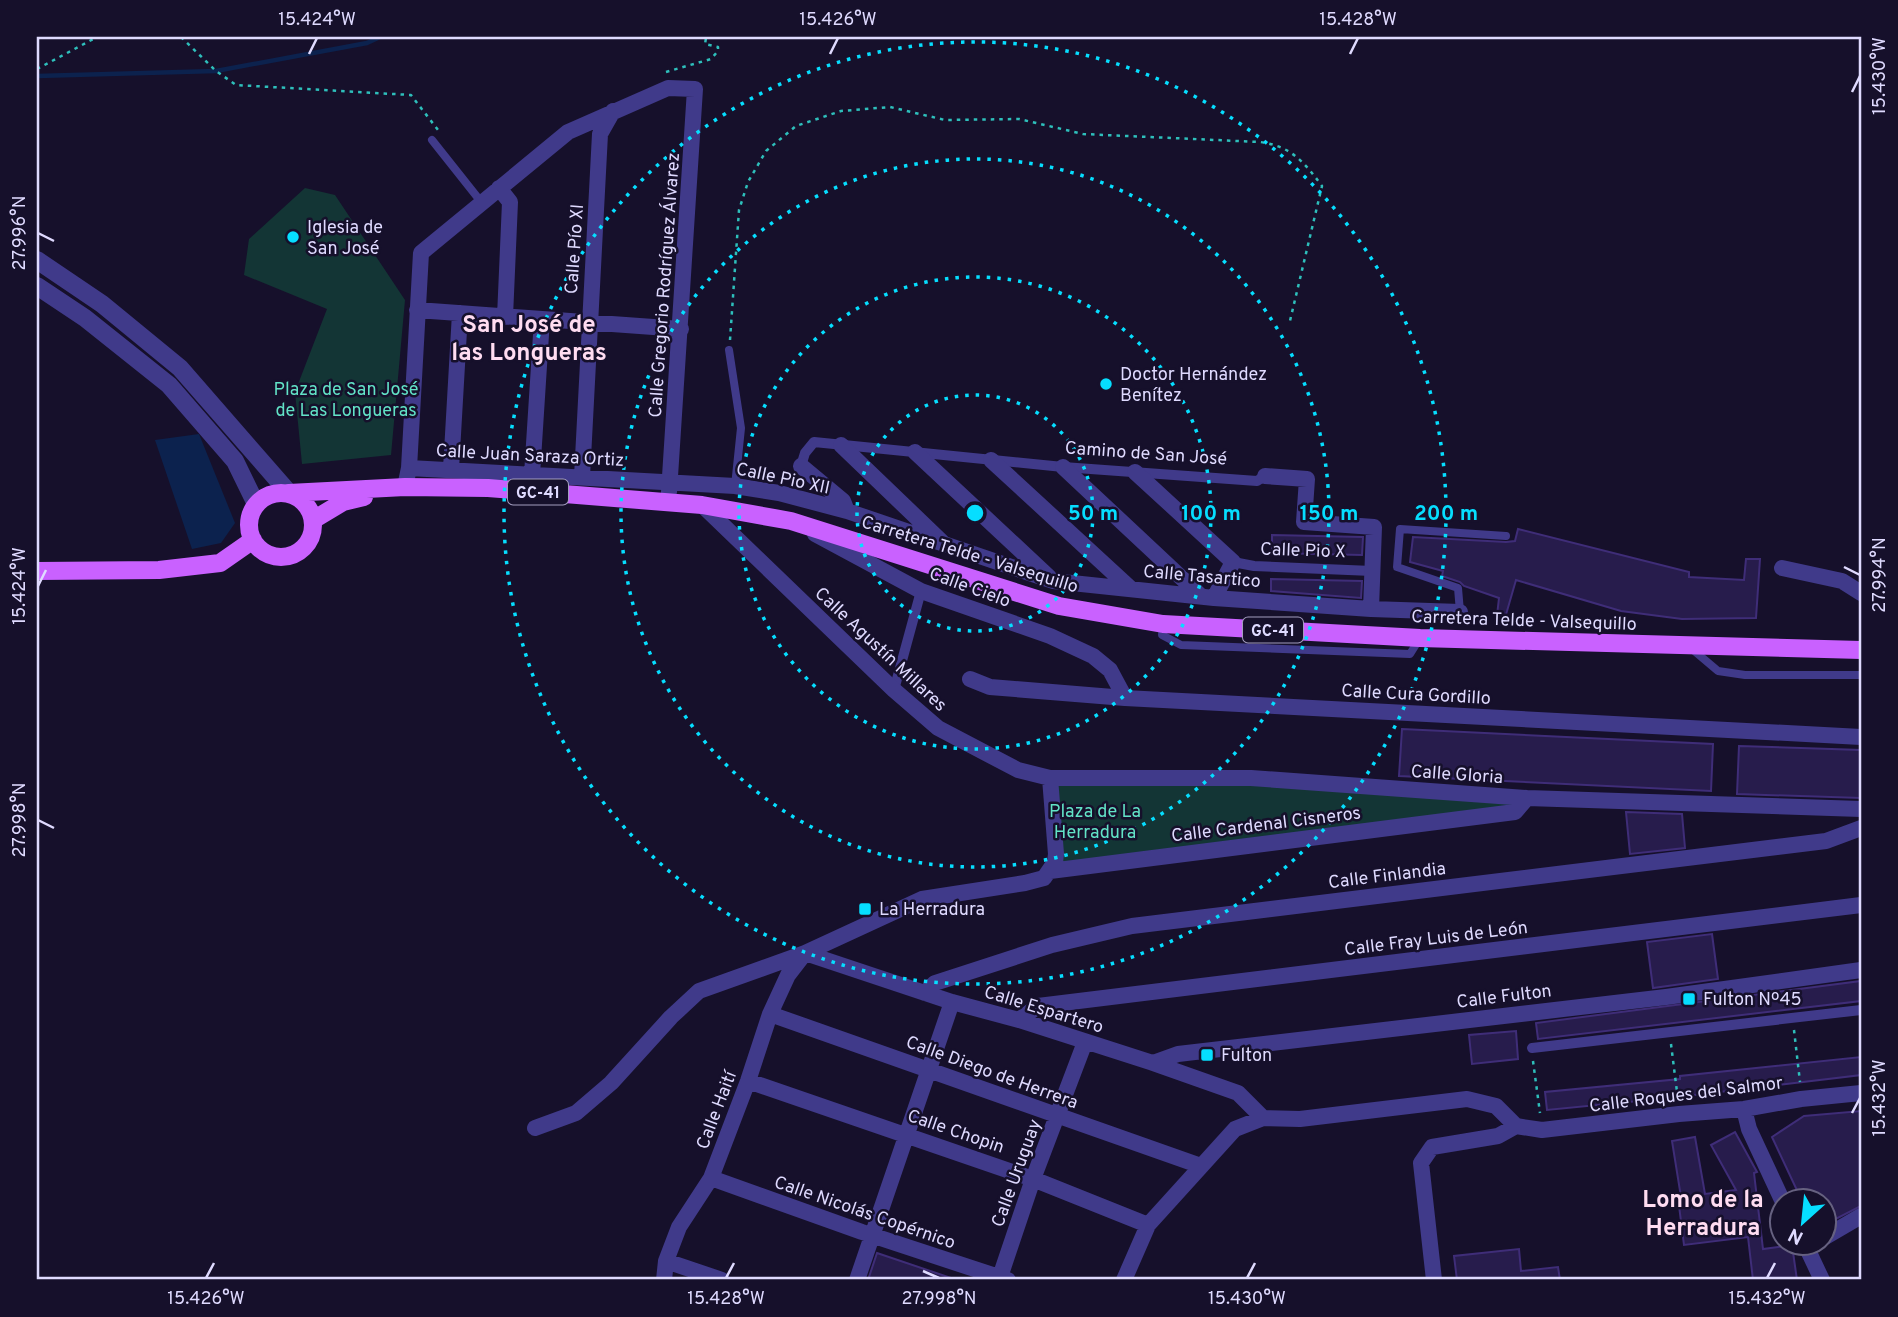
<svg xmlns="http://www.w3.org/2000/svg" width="1898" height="1317" viewBox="0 0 1898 1317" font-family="Overpass,sans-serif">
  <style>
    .green { fill: #133535 }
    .water { fill: #0c224e }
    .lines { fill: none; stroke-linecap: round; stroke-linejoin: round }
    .stream { stroke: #0c224e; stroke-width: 4.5 }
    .building { fill: #271c4c; stroke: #3f2d78; stroke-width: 2 }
    .path { stroke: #2ebfbb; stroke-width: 2.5; stroke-dasharray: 3.5 5; stroke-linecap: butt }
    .service { stroke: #403a8a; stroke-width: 8 }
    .pedestrian { stroke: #403a8a; stroke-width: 10 }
    .minor { stroke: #403a8a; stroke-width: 16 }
    .tertiary { stroke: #403a8a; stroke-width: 18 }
    .primary { stroke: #c961ff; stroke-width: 18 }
    .ticks { fill: none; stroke: #dfdaff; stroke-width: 2.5 }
    .ring { fill: none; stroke: #06deff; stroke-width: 3.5; stroke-dasharray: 3.5 7 }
    .poi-dot { fill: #06deff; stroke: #16102b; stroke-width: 2.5 }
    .labels { text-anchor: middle; stroke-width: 5; stroke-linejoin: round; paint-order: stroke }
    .shield { fill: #16102b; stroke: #a39dbf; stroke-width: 2 }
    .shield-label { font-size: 16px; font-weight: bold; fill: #dfdaff }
    .poi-label { font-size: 18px; fill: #dfdaff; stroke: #16102b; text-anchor: start }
    .street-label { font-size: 18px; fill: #dfdaff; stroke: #16102b }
    .park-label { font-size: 18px; fill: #62e3c7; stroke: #16102b }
    .district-label { font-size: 24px; font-weight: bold; fill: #ffdcf1; stroke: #16102b }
    .centre { fill: #06deff; stroke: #16102b; stroke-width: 3.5 }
    .ring-label { font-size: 21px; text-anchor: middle; font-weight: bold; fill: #06deff; stroke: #16102b; stroke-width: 5; stroke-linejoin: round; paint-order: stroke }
    .neatline { fill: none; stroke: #dfdaff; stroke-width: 2.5 }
    .ticks-label { font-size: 18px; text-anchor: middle; fill: #dfdaff }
  </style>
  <rect width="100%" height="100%" fill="#16102b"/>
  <path class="green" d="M305 188 335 195 405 300 391 455 302 464 295 392 327 309 244 275 249 239Z
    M1249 782 1516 801 1512 809 1059 864 1054 783Z"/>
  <path class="water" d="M199 434 235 523 221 543 192 549 155 440Z"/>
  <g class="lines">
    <path class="stream" d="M37 76 216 71 367 43 380 37"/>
  </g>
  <path class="building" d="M1518 529 1689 572V577L1744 580 1746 559H1760L1756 618 1682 619 1621 611 1516 580 1503 625 1496 624 1499 598 1464 586 1460 582 1442 576 1443 571 1410 562 1413 537 1506 542 1515 541Z
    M1272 535 1363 537 1362 555 1272 553Z
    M1271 579 1362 581 1361 598 1271 591Z
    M1402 729 1713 744 1711 791 1399 776Z
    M1739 746 1861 750V798L1737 794Z
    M1626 812 1682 814 1685 848 1630 854Z
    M1712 934 1718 979 1653 988 1647 942Z
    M1861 981V1001L1538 1039 1536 1023Z
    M1516 1031 1518 1059 1472 1064 1469 1035Z
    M1861 1057V1075L1669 1098 1547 1110 1545 1092 1680 1079V1076Z
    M1861 1111V1206L1824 1225V1201H1802L1772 1137 1804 1116Z
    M1735 1132 1757 1172 1754 1173 1763 1249 1792 1245 1797 1280H1753L1748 1237 1684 1245 1678 1198 1681 1197 1672 1141 1695 1137 1705 1194 1736 1190 1711 1145Z
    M1519 1249 1521 1271 1558 1267 1560 1280H1457L1454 1256Z
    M877 1253 951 1278V1280H868Z"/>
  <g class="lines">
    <path class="path" d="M181 37 216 71 236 85 411 95 438 130
      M37 69 97 37
      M666 72 711 59 718 51V47L705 44 706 38 710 37
      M730 340 739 210 748 182 766 151 796 126 841 111 890 107 945 120 1019 119 1083 134 1260 142C1291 146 1304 162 1322 186L1289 325
      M1794 1030 1800 1082
      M1671 1044 1678 1100
      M1533 1061 1540 1113"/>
    <path class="service" d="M432 140 482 203
      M729 350 741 428 735 486
      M1460 612 1458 588 1397 567 1400 529 1506 536
      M1163 624 1162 635 1181 645 1410 654 1420 638
      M1692 649 1718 671 1745 675H1861"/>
    <path class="pedestrian" d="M801 466 805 453 814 442 1063 467 1257 481 1265 476
      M1233 562 1254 566 1372 571
      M894 690 921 591
      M1532 1048 1861 1010"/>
    <path class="minor" d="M499 188 510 202 505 317
      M417 310 681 329
      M841 445 942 542
      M915 452 1049 577
      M991 460 1131 589
      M801 466 843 501 847 511
      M1063 467 1202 597
      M409 468 421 253 568 132 668 88 695 89 669 492
      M451 469 460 313
      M1135 472 1233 562 1214 598
      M532 475 542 319
      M1265 476 1307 479 1304 522 1374 527 1371 609
      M582 477 600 134 613 111
      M405 487 409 468 735 486 779 493 847 511 1053 581 1214 598 1371 609 1460 612
      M815 534 921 591 1050 636 1093 656 1110 670 1125 698
      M1782 568 1842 581 1861 593
      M970 679 990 687 1125 698 1861 737
      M1050 778H1251L1527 798 1861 809
      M1050 871 1515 812 1527 798
      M805 953 952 1002 1019 1020 1153 1063 1238 1093 1263 1118
      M925 993 935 983 1052 945 1132 926 1826 841 1861 828
      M770 1014 1201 1166
      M1019 1020 1038 1006 1861 905
      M1153 1063 1178 1054 1666 997 1861 970
      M748 1081 1033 1179 1148 1225
      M1744 1109 1749 1129 1783 1202
      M535 1128 576 1113 611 1083 671 1017 699 991 805 953 922 899 1025 883 1044 878 1055 862 1056 854 1050 778 1018 770 938 728 894 690 702 505
      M711 1178 862 1232 1008 1280
      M1825 1237 1861 1216
      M1805 1244 1822 1280
      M666 1261 722 1280
      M1000 1277 1033 1179 1085 1042
      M664 1280 666 1261 679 1227 711 1178 748 1081 770 1014 788 975 805 953
      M857 1280 952 1002
      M1124 1280 1148 1225 1235 1129 1263 1118 1300 1119 1467 1099 1496 1106 1516 1126 1542 1130 1679 1114 1744 1109 1801 1099 1861 1093
      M1434 1280 1421 1163 1432 1147 1498 1136 1516 1126"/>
    <path class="tertiary" d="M37 260 102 304 180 368 289 493
      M37 286 85 318 169 385 235 461 256 504"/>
    <path class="primary" d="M289 493 405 487 488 488 702 505 791 521 1059 606 1163 624 1420 638 1861 650
      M249 525a32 32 0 1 1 64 0a32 32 0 1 1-64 0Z
      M313 520 343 502 364 497
      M37 571 159 570 220 563 253 540"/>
  </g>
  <path class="ticks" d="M309 54 317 38M830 54 838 38M1350 54 1358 38M1852 92 1860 76M38 233 54 241M1844 567 1860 575M38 586 46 570M38 820 54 828M1852 1113 1860 1098M923 1271 939 1278M206 1278 214 1263M726 1278 734 1263M1247 1278 1255 1263M1767 1278 1775 1263"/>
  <g class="ring">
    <circle cx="975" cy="513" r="118"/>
    <circle cx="975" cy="513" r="236"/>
    <circle cx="975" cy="513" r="354"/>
    <circle cx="975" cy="513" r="471"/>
  </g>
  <g class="poi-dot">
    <circle cx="293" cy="237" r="7"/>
    <circle cx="1106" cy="384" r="7"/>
    <rect x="858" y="902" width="14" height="14" rx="3.5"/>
    <rect x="1682" y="992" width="14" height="14" rx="3.5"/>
    <rect x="1200" y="1048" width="14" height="14" rx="3.5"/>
  </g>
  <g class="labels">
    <g class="shield">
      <rect x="508" y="479.5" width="60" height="25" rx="5"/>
      <rect x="1243" y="617.5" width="60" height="25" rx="5"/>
    </g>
    <g class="shield-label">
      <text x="538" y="498">GC-41</text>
      <text x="1273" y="636">GC-41</text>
    </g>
    <g class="poi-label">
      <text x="307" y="233">Iglesia de<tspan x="307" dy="21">San José</tspan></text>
      <text x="1120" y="380">Doctor Hernández<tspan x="1120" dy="21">Benítez</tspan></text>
      <text x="879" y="915">La Herradura</text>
      <text x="1703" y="1005">Fulton Nº45</text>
      <text x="1221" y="1061">Fulton</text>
    </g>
    <g class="street-label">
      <text transform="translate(574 249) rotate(-86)" y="6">Calle Pío XI</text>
      <text transform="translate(664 285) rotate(-86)" y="6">Calle Gregorio Rodríguez Álvarez</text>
      <text transform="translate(1146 453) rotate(4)" y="6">Camino de San José</text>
      <text transform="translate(530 455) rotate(3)" y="6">Calle Juan Saraza Ortiz</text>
      <text transform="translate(783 478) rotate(12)" y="6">Calle Pio XII</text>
      <text transform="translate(1303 550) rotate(2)" y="6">Calle Pio X</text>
      <text transform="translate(970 554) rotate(17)" y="6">Carretera Telde - Valsequillo</text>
      <text transform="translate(1202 576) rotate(5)" y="6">Calle Tasartico</text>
      <text transform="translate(970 587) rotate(20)" y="6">Calle Cielo</text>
      <text transform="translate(1524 620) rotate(2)" y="6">Carretera Telde - Valsequillo</text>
      <text transform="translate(881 649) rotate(43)" y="6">Calle Agustín Millares</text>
      <text transform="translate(1416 694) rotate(3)" y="6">Calle Cura Gordillo</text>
      <text transform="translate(1457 774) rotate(4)" y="6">Calle Gloria</text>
      <text transform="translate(1266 824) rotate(-7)" y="6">Calle Cardenal Cisneros</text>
      <text transform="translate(1387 875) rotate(-7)" y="6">Calle Finlandia</text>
      <text transform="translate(1436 938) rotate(-7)" y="6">Calle Fray Luis de León</text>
      <text transform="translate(1504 996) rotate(-7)" y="6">Calle Fulton</text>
      <text transform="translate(1044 1009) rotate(17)" y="6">Calle Espartero</text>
      <text transform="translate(992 1072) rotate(20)" y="6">Calle Diego de Herrera</text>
      <text transform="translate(1686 1094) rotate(-7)" y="6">Calle Roques del Salmor</text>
      <text transform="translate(716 1110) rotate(-69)" y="6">Calle Haití</text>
      <text transform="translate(956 1131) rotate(19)" y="6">Calle Chopin</text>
      <text transform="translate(1016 1173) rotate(-70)" y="6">Calle Uruguay</text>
      <text transform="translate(865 1212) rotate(19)" y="6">Calle Nicolás Copérnico</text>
    </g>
    <g class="park-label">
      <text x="346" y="395">Plaza de San José<tspan x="346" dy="21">de Las Longueras</tspan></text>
      <text x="1095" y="817">Plaza de La<tspan x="1095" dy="21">Herradura</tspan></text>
    </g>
    <g class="district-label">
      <text x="529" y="332">San José de<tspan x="529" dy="28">las Longueras</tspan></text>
      <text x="1703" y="1207">Lomo de la<tspan x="1703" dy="28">Herradura</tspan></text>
    </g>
  </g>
  <circle cx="975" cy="513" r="10" class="centre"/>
  <g class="ring-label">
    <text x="1093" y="520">50 m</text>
    <text x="1211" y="520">100 m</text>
    <text x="1329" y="520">150 m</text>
    <text x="1446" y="520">200 m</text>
  </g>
  <rect width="1898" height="1317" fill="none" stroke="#16102b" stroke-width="77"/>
  <g transform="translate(1803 1222) rotate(207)"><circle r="33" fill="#16102b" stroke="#666180" stroke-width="2"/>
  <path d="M0-5L12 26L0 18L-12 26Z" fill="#06deff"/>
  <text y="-10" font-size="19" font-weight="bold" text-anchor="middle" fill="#dfdaff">N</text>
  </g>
  <rect x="38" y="38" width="1822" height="1240" class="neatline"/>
  <g class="ticks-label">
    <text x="317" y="25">15.424°W</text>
    <text x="838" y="25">15.426°W</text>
    <text x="1358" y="25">15.428°W</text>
    <text transform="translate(1879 76) rotate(-90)" y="6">15.430°W</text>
    <text transform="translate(19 233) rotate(-90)" y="6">27.996°N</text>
    <text transform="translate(1879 575) rotate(-90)" y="6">27.994°N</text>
    <text transform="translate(19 586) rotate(-90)" y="6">15.424°W</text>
    <text transform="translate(19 820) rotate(-90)" y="6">27.998°N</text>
    <text transform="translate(1879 1098) rotate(-90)" y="6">15.432°W</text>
    <text x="206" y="1304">15.426°W</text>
    <text x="726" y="1304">15.428°W</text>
    <text x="939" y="1304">27.998°N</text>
    <text x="1247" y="1304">15.430°W</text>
    <text x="1767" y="1304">15.432°W</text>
  </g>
</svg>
